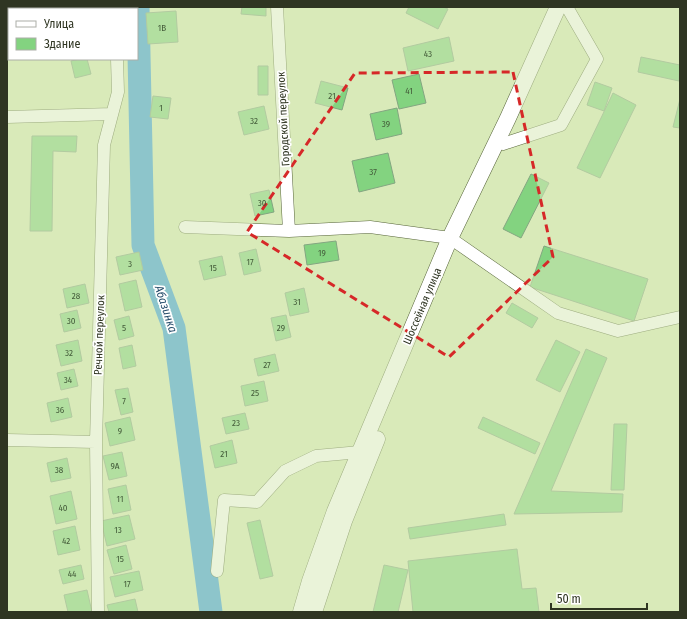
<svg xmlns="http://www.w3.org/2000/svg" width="687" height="619" viewBox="0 0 687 619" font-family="'Fira Sans Condensed',sans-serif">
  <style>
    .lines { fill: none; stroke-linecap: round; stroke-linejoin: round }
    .river { stroke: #3299e0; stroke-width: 23 }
    .building { fill: #83d380; stroke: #83a681 }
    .minor-casing { stroke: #57653a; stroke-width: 13 }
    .major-casing { stroke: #57653a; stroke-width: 17 }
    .minor { stroke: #fff; stroke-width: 12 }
    .major { stroke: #fff; stroke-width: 16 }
    .marked { fill: none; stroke: #d62828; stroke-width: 3; stroke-dasharray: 8 5; stroke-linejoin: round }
    .labels { text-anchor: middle; stroke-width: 3.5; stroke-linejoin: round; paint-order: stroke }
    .number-label { font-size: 9px; fill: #445c3a }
    .street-label { font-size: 11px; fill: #2f3522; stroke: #fff }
    .water-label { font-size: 12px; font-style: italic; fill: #234b69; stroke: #fff }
  </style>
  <rect width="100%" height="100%" fill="#d9eab9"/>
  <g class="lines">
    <path class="river" d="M138 7 143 245 174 328 211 612"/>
  </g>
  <path class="building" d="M242 7H266V16L241 14Z
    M409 7H443L448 9 438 29 406 13Z
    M176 11 178 42 148 44 146 13Z
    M449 37 454 61 408 71 403 48Z
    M641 57 680 65 679 81 638 72Z
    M80 59H87L91 74 75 78 71 61Z
    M258 66H268V95H258Z
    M419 74 426 103 399 109 392 80Z
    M321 81 348 88 342 110 315 103Z
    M595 82 612 88 604 111 587 105Z
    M613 93 636 105 600 178 577 168Z
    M153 96 171 98 168 119 150 117Z
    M680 99V128L673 127Z
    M264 106 269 129 244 135 238 112Z
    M397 108 402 134 376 140 370 114Z
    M32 136H77L76 152 53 151 52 231H30Z
    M388 153 395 183 359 192 352 161Z
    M531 174 549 183 521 238 503 229Z
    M269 190 274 212 255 216 250 194Z
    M336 241 339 260 307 265 304 245Z
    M544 246 648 279 634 321 530 287Z
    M256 249 261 271 244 275 239 253Z
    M139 252 143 270 120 275 116 257Z
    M222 256 226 275 204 280 199 261Z
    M136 280 142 307 125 311 119 284Z
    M85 284 89 303 67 308 63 289Z
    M304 288 309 312 290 316 285 293Z
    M512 303 538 318 532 328 506 313Z
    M77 310 81 328 64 332 60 314Z
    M286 315 291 337 276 341 271 318Z
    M129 316 134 336 119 340 114 320Z
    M78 340 82 361 61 366 56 345Z
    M556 340 580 352 560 392 536 380Z
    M132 345 136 366 123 369 119 348Z
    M586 349 607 358 551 491 623 494 622 512 514 514Z
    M275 354 279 371 258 376 254 359Z
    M74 369 78 386 61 390 57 373Z
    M264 381 268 401 245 406 241 386Z
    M128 388 133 412 121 415 115 390Z
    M68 398 72 417 51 422 47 403Z
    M245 413 249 429 226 434 222 418Z
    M130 417 135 440 110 446 105 423Z
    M483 417 540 443 535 454 478 428Z
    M614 424H627L624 490H611Z
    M232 440 237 463 215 468 210 446Z
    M122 452 127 476 109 480 103 456Z
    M67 458 71 478 51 482 47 463Z
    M126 485 131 510 113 514 108 489Z
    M71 491 77 519 56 524 50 496Z
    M504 514 506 525 410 539 408 528Z
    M129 515 135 539 107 546 101 521Z
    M260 520 273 576 260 579 247 523Z
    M75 526 80 550 58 555 53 531Z
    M126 545 132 569 114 574 107 550Z
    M517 549 522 589 536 588 539 612H413L408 561Z
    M81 565 84 579 63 584 59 570Z
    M384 565 408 570 398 612H373Z
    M139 571 143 590 115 597 110 577Z
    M87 590 92 612H68L64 595Z
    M135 599 138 612H109L107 605Z"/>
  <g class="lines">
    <g class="minor-casing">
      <path id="minor" d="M116 7V9
        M277 7 289 231
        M7 117 112 114
        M503 144 561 125 597 59 567 7
        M185 227 289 231 370 227 450 238 558 313 618 331 680 317
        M7 440 96 442
        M217 571 224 500 257 502 285 471 316 456 360 452
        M98 612 96 442 104 145 118 92 117 59"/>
    </g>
    <g class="major-casing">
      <path id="major" d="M301 612 310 581 335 511 450 238 508 118 558 7
        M314 612 344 521 377 439"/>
    </g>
    <use href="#minor" class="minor"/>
    <use href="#major" class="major"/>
  </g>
  <path d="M0 0H687V619H0ZM513 72 553 257 449 357 247 232 355 73Z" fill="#d9eab9" fill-opacity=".55" fill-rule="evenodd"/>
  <path class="marked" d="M513 72 553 257 449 357 247 232 355 73Z"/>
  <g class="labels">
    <g class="number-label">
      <text x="162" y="31">1В</text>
      <text x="428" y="57">43</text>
      <text x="409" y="94">41</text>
      <text x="332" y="99">21</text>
      <text x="161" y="111">1</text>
      <text x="254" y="124">32</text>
      <text x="386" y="127">39</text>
      <text x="373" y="175">37</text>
      <text x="262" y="206">30</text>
      <text x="322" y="256">19</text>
      <text x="250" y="265">17</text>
      <text x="130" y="267">3</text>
      <text x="213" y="271">15</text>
      <text x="76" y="299">28</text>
      <text x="297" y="305">31</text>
      <text x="71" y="324">30</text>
      <text x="124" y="331">5</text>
      <text x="281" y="331">29</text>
      <text x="69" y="356">32</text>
      <text x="267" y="368">27</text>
      <text x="68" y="383">34</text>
      <text x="255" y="396">25</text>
      <text x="124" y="404">7</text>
      <text x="60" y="413">36</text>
      <text x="236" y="426">23</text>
      <text x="120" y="434">9</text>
      <text x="224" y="457">21</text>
      <text x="115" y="469">9А</text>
      <text x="59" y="473">38</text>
      <text x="120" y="502">11</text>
      <text x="63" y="511">40</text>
      <text x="118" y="533">13</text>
      <text x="66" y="544">42</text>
      <text x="120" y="562">15</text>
      <text x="72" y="577">44</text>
      <text x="127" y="587">17</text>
    </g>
    <g class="street-label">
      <text transform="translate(283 119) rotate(-93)" y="4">Городской переулок</text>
      <text transform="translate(422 306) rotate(-67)" y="4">Шоссейная улица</text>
      <text transform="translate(99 335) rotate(-88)" y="4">Речной переулок</text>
    </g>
    <g class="water-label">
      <text transform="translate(166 309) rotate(72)" y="4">Абазинка</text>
    </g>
  </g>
  <rect width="687" height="619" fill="none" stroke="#2f3522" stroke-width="16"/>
  <rect x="8" y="8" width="130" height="52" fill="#ffffff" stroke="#acaea7"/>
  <rect x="16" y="21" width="20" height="6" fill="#ffffff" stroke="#acaea7"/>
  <text x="44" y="28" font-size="12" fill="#2f3522">Улица</text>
  <rect x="16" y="38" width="20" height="12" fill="#83d380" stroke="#acaea7"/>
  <text x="44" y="48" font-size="12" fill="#2f3522">Здание</text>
  <path d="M551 603v6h96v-6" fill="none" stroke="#2f3522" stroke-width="2"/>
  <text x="557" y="603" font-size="12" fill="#2f3522" stroke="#ffffff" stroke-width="3" paint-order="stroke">50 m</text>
</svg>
